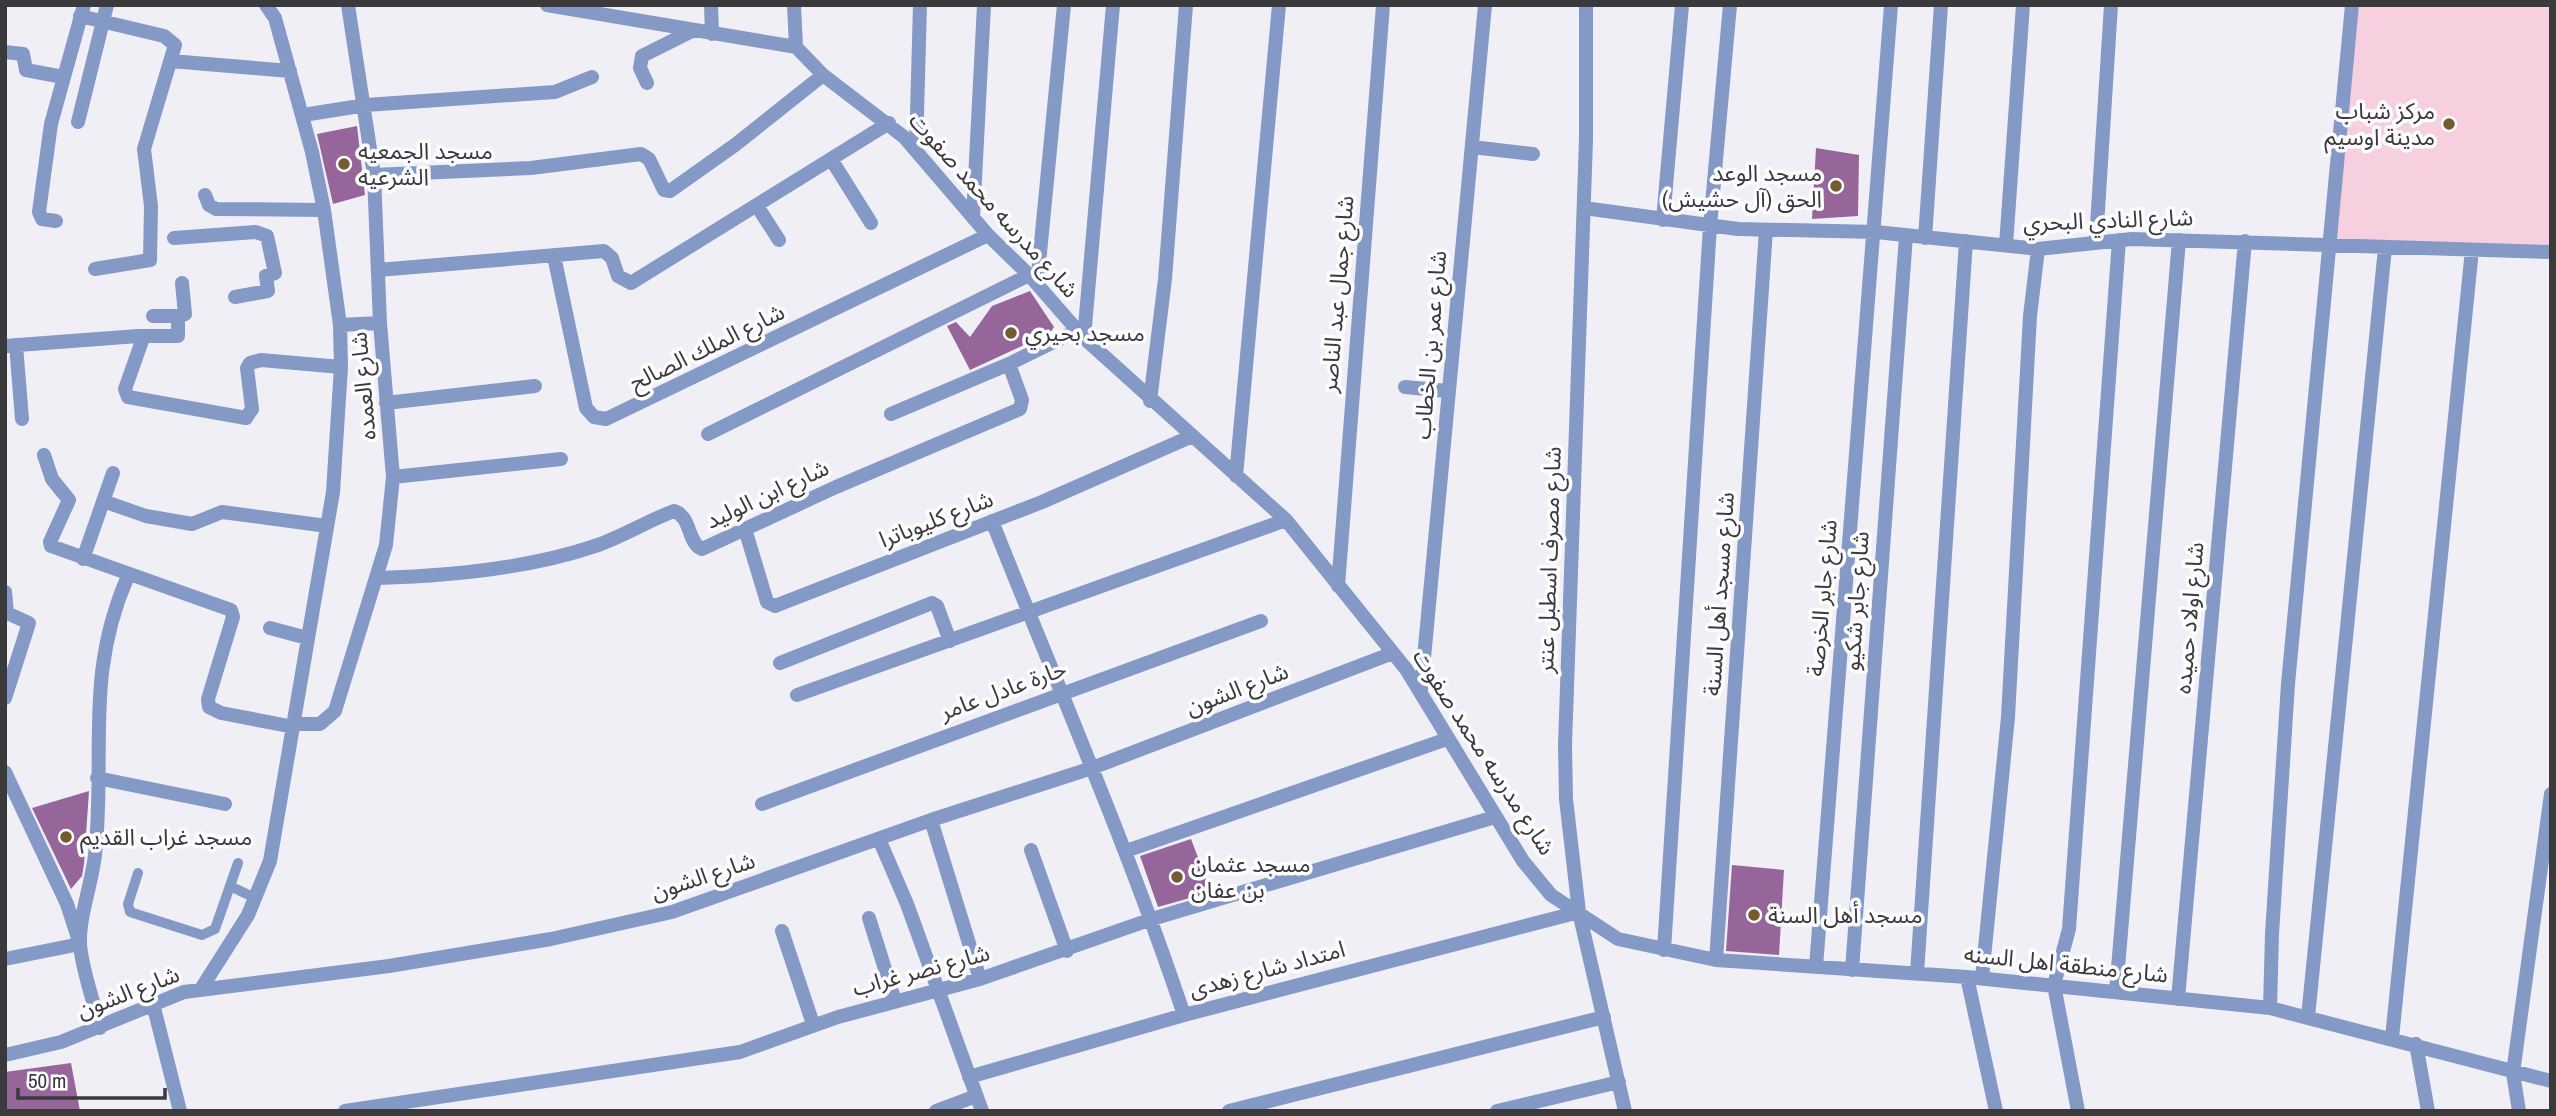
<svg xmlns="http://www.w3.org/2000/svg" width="2556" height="1116" viewBox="0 0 2556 1116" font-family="'Archivo Narrow','Noto Sans Arabic',sans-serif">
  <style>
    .green { fill: #f7d0df }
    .building { fill: #96669b }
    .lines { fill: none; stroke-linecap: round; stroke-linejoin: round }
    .lane { stroke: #8499c6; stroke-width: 10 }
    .street { stroke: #8499c6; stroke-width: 14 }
    .poi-dot { fill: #755b2d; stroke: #fdfcff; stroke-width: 2.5 }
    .labels { text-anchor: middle; stroke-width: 7; stroke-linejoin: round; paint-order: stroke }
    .poi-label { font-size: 23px; fill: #3a3a3c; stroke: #fdfcff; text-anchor: start }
    .street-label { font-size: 23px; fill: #3a3a3c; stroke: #fdfcff }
  </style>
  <rect width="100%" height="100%" fill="#f0eff5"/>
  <path class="green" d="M2359 5H2551V249L2336 242Z"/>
  <path class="building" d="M357 126 365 195 333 204 317 134Z
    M1816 148 1859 155 1858 216 1812 219Z
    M1030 291 1054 327 1050 333 970 370 947 326 956 322 970 337 992 306Z
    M89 791 84 864 82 876 71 889 32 808Z
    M1191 839 1211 892 1158 907 1140 856Z
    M1732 865 1784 870 1779 955 1726 951Z
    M71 1063 80 1111H7L5 1072Z"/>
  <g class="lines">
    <path class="lane" d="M138 873 128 904 130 912 202 935 215 929 238 863
      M230 886 255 898"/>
    <path class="street" d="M547 5 796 47 823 75 904 137 988 235 1029 275 1084 338 1286 520 1406 669 1523 861 1551 895 1618 939 1716 960 1967 977 2270 1008 2551 1081
      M711 5 712 34
      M794 5 796 47
      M1586 5V140L1565 745 1566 799 1579 912 1625 1111
      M80 16 164 36 175 45 144 149 151 206 150 260 95 269
      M5 52 23 54 26 70 63 77
      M171 61 290 71
      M647 83 640 68 642 56 694 30
      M303 115 366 105 555 92 592 77
      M78 122 107 5
      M1472 147 1533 154
      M916 150 920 5
      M831 159 871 223
      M374 175 531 168 641 154 649 159 664 190 670 191 735 145 823 75
      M205 195 209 205 216 209 324 210
      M757 206 779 240
      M1584 208 1738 229 1876 232 2038 249 2132 239 2551 252
      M973 218 984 5
      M1663 220 1682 5
      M56 221 42 219 39 212 51 124 84 5
      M174 238 256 232 267 236 275 273 266 276 268 291 235 297
      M1925 238 1941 5
      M2096 241 2111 5
      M2006 245 2023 5
      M554 256 586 408 594 417 606 419 988 235
      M378 270 604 251 612 258 618 276 631 283 889 123
      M1037 284 1064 5
      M153 316H180
      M340 325 380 323
      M138 336H178V317L185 314 182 283
      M1084 338 1113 5
      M16 345 22 419
      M5 346 138 336 142 341 125 389 128 397 246 418 252 409 247 368 250 363 261 360 341 367
      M1405 387 1447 391
      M1150 401 1165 279 1186 5
      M386 403 535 386
      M891 414 1009 364 1078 330
      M708 434 1029 275
      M44 455 52 479 69 500 50 542 51 546 231 610 233 617 208 699 209 707 221 713 294 727
      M1236 476 1279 5
      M393 477 561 459
      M103 501 146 516 192 524 222 512 327 526
      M992 521C1057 685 1128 847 1184 1015
      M745 529 767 602 775 606 1042 502 1190 437
      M83 559 113 473
      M378 578C450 576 527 569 595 546 622 537 647 521 674 511 692 517 687 543 702 549L836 487 1020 409 1022 400 1009 364
      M1338 586 1383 5
      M5 592 7 613 29 623 5 698
      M270 628 307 638
      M780 663 932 603 937 606 950 641
      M1421 690 1485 5
      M797 695 1286 520
      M294 724H320L335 711 386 545 393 477 380 323 374 175 348 5
      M5 772 67 904 80 944 5 959
      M97 778 225 804
      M762 804 1261 621
      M931 820 980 979
      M879 839 907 904 982 1111
      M1031 850 1067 951
      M1126 851 1447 739
      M869 918 895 1001
      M782 931 813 1024
      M1664 950 1710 226 1730 5
      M1716 960 1766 230
      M1816 967 1891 5
      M1852 970 1906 236
      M1917 973 1966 241
      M1967 977 1996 1111
      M1982 978 2008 717 2030 316 2038 249
      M201 989 248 915 270 861 333 492 341 367 340 325 324 210 312 152 275 18 266 5
      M2116 992 2179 240
      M2178 999 2245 241
      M153 1004 180 1111
      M2270 1008 2272 934 2288 684 2352 5
      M2308 1017 2385 248
      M100 1028C94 1001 82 971 80 944 79 916 92 883 95 855 106 753 84 676 128 576
      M2392 1038 2472 250
      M2416 1044 2428 1111
      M5 1055 61 1042 184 992 389 966 551 939 672 912 931 820 1092 768 1393 653
      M969 1077 1184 1015 1579 912
      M345 1111 740 1052 838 1017 980 979 1152 919 1495 817
      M936 1111 976 1096
      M1229 1111 1604 1017
      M1497 1111 1619 1082
      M2078 1111 2054 985 2069 929 2119 240
      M2519 1111 2513 1073 2551 794"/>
  </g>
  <g class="poi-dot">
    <circle cx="2449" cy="124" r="7"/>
    <circle cx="344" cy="164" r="7"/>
    <circle cx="1836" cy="186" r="7"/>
    <circle cx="1011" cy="333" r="7"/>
    <circle cx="66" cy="837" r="7"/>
    <circle cx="1177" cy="877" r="7"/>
    <circle cx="1754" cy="915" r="7"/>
  </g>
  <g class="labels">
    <g class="poi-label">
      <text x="2435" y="119" text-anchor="end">مركز شباب<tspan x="2435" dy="26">مدينة اوسيم</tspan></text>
      <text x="358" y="159">مسجد الجمعيه<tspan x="358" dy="26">الشرعيه</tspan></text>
      <text x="1822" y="181" text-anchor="end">مسجد الوعد<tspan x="1822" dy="26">الحق (آل حشيش)</tspan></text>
      <text x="1025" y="341">مسجد بحيري</text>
      <text x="80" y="845">مسجد غراب القديم</text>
      <text x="1191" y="872">مسجد عثمان<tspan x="1191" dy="26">بن عفان</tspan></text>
      <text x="1768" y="923">مسجد أهل السنة</text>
    </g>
    <g class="street-label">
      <text transform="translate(994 205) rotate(48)" y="8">شارع مدرسه محمد صفوت</text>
      <text transform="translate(2108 220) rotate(-2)" y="8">شارع النادي البحري</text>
      <text transform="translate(1337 294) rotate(-85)" y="8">شارع جمال عبد الناصر</text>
      <text transform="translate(1430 345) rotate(-85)" y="8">شارع عمر بن الخطاب</text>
      <text transform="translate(707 347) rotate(-26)" y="8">شارع الملك الصالح</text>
      <text transform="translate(363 386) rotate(-95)" y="8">شارع العمده</text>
      <text transform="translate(767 494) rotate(-25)" y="8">شارع ابن الوليد</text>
      <text transform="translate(936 519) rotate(-21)" y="8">شارع كليوباترا</text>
      <text transform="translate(1549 560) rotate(-88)" y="8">شارع مصرف اسطبل عنتر</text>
      <text transform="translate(1719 594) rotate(-86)" y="8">شارع مسجد أهل السنة</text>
      <text transform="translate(1822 598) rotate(-85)" y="8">شارع جابر الخرصة</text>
      <text transform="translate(1856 601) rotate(-86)" y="8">شارع جابر شكيو</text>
      <text transform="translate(2189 618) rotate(-85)" y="8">شارع اولاد حميده</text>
      <text transform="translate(1237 689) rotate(-21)" y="8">شارع الشون</text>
      <text transform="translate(1003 690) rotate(-20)" y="8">حارة عادل عامر</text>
      <text transform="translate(1484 752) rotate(57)" y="8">شارع مدرسه محمد صفوت</text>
      <text transform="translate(703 876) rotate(-18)" y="8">شارع الشون</text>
      <text transform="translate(2066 964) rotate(6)" y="8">شارع منطقة اهل السنه</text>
      <text transform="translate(1267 969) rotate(-15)" y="8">امتداد شارع زهدى</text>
      <text transform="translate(921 970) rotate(-15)" y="8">شارع نصر غراب</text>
      <text transform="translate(128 992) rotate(-21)" y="8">شارع الشون</text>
    </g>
  </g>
  <rect width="2556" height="1116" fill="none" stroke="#3a3a3c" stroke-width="14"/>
  <path d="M18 1088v10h147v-10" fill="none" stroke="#3a3a3c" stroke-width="3.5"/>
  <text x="28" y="1088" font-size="21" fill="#3a3a3c" stroke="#fdfcff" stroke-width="5" paint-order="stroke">50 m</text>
</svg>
